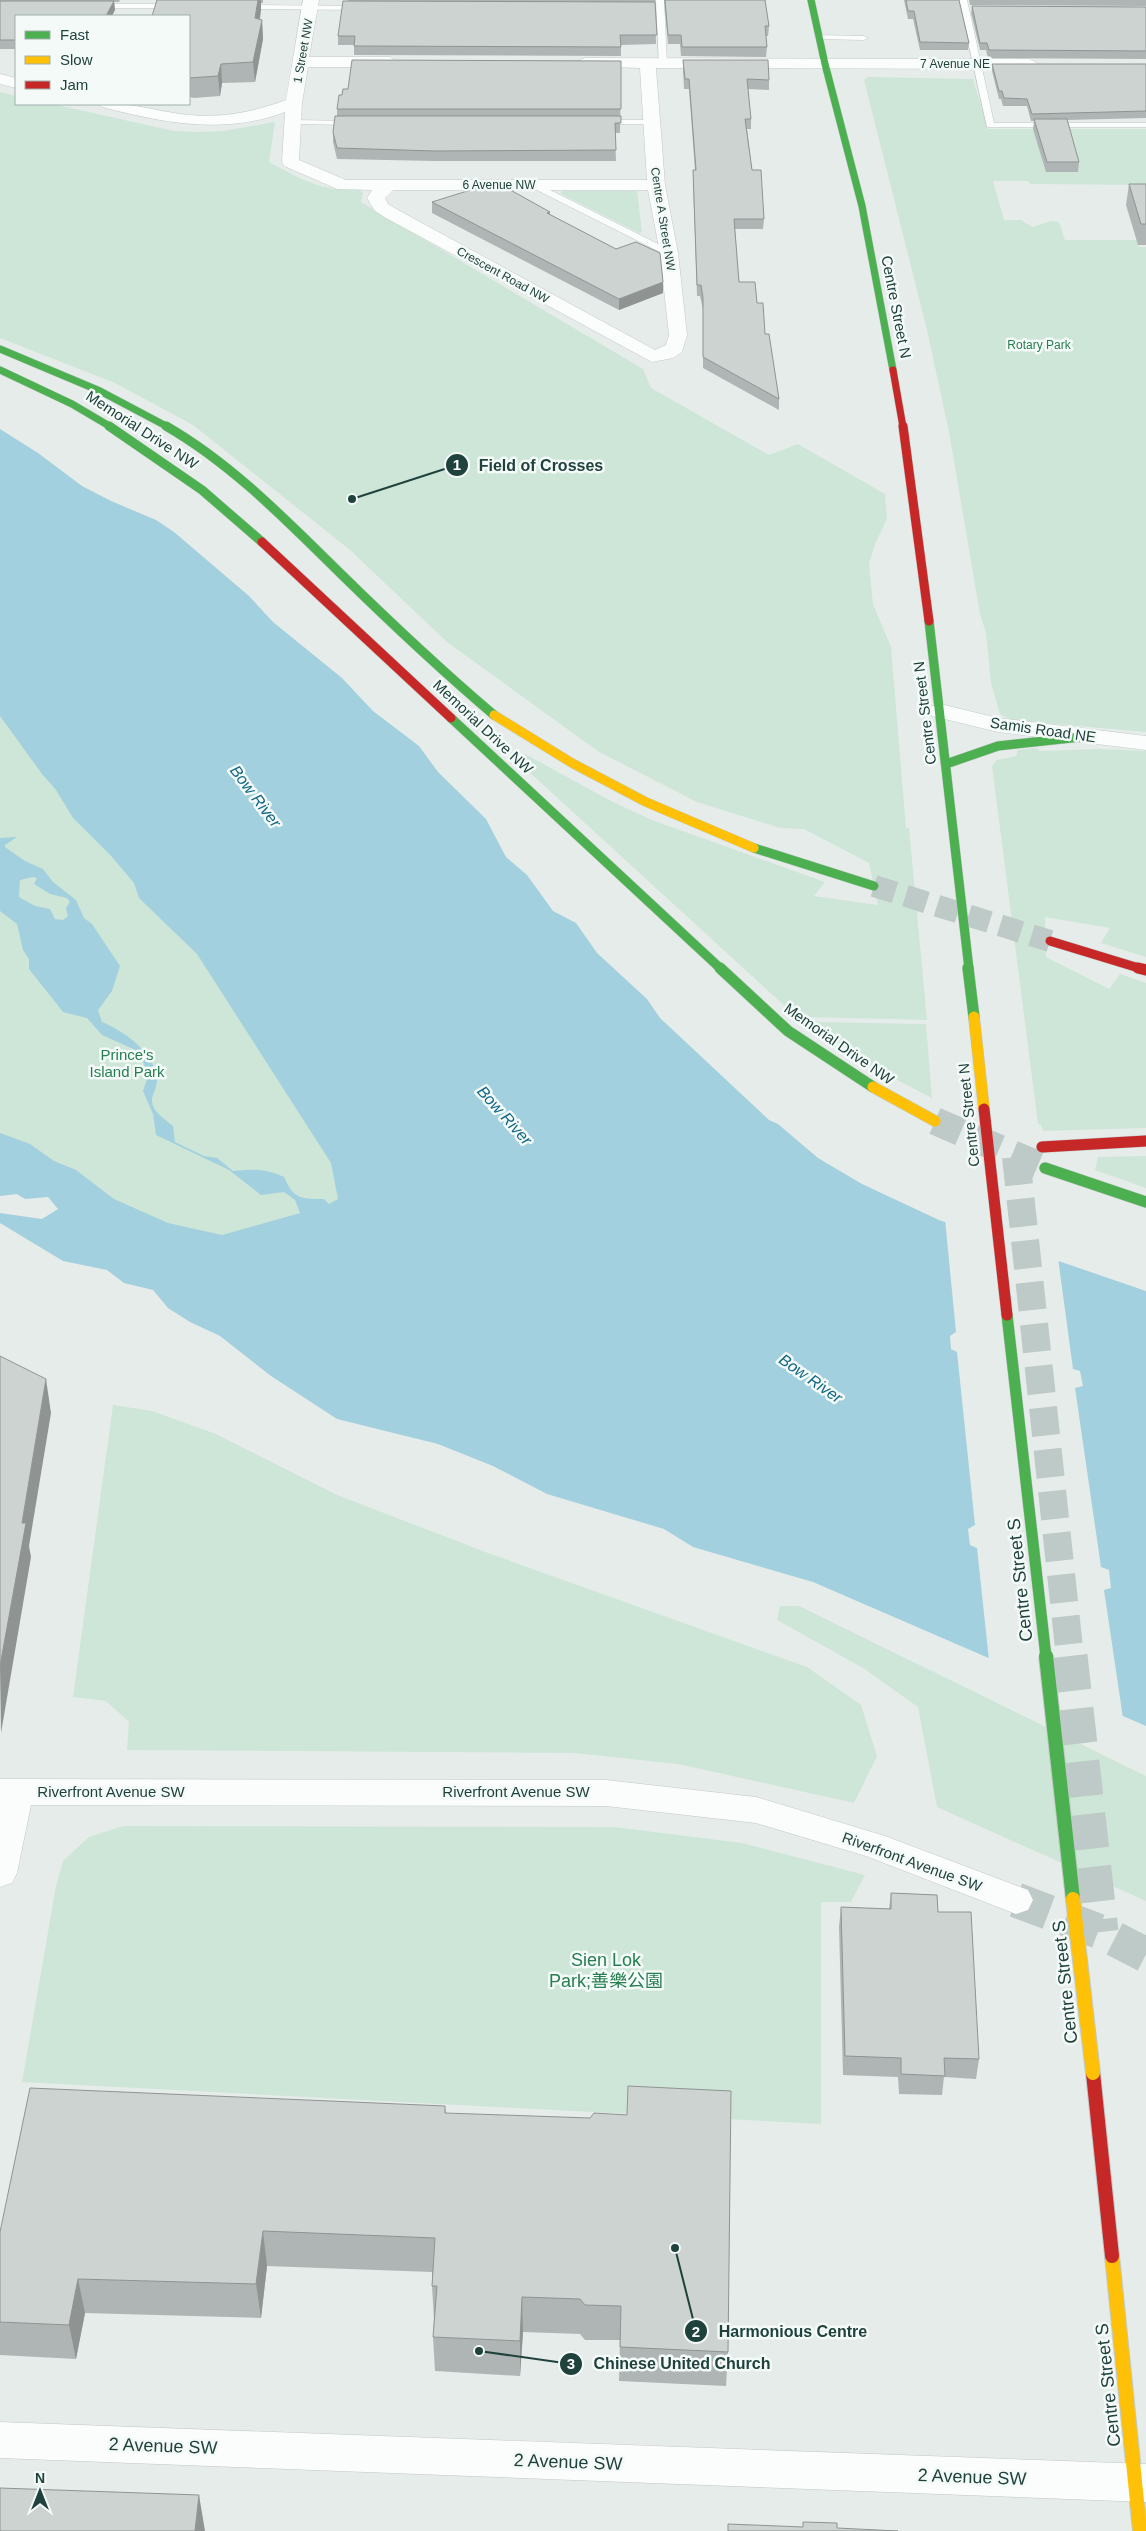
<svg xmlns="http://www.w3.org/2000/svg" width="1146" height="2531" viewBox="0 0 1146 2531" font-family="Arial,'Noto Sans SC',sans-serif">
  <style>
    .green { fill: #cee6d8 }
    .water { fill: #a3d0de; fill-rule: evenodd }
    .pier { fill: #e6ecea }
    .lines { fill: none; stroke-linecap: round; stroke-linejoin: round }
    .street-tunnel-far1 { stroke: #becac7; stroke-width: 28; stroke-dasharray: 28 14; stroke-linecap: butt }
    .street-tunnel { stroke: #becac7; stroke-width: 35; stroke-dasharray: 35 18; stroke-linecap: butt }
    .secondary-tunnel-far1 { stroke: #becac7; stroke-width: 22; stroke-dasharray: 22 11; stroke-linecap: butt }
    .secondary-tunnel { stroke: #becac7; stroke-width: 28; stroke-dasharray: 28 14; stroke-linecap: butt }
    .lane-casing { stroke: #c3c9c7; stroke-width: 1 }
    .street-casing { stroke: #c3c9c7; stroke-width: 1 }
    .fast-far2-casing { stroke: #c1cac7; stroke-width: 8 }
    .fast-far1-casing { stroke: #c1cac7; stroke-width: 10 }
    .fast-casing { stroke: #c1cac7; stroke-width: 12 }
    .slow-far2-casing { stroke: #c1cac7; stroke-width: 10 }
    .slow-far1-casing { stroke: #c1cac7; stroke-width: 12 }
    .slow-casing { stroke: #c1cac7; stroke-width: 16 }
    .jam-far3-casing { stroke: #c1cac7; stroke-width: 8 }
    .jam-far2-casing { stroke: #c1cac7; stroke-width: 10 }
    .jam-far1-casing { stroke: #c1cac7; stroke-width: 12 }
    .jam-casing { stroke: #c1cac7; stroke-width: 16 }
    .lane { fill: #fbfcfc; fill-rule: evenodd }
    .street { fill: #fbfcfc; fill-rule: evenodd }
    .fast-far2 { stroke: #4caf50; stroke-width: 7 }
    .fast-far1 { stroke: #4caf50; stroke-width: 9 }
    .fast { stroke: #4caf50; stroke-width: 11 }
    .slow-far2 { stroke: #ffc107; stroke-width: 9 }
    .slow-far1 { stroke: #ffc107; stroke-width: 11 }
    .slow { stroke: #ffc107; stroke-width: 14 }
    .jam-far3 { stroke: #c62828; stroke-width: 7 }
    .jam-far2 { stroke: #c62828; stroke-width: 9 }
    .jam-far1 { stroke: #c62828; stroke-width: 11 }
    .jam { stroke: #c62828; stroke-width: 14 }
    .fast-bridge-far1-casing { stroke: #c1cac7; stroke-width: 12; stroke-linecap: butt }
    .fast-bridge-casing { stroke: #c1cac7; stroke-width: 16; stroke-linecap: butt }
    .slow-bridge-casing { stroke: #c1cac7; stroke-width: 16; stroke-linecap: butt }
    .jam-bridge-casing { stroke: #c1cac7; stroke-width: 12; stroke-linecap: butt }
    .fast-bridge-far1 { stroke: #4caf50; stroke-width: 11 }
    .fast-bridge { stroke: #4caf50; stroke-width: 14 }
    .slow-bridge { stroke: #ffc107; stroke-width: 14 }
    .jam-bridge { stroke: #c62828; stroke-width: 11 }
    .wall { fill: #afb5b4 }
    .shaded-wall { fill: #8f9492 }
    .building { fill: #ccd3d1; stroke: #8f9492 }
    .labels { text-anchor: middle; stroke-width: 5; stroke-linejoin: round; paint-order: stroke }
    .far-street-label { font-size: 12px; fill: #20423d; stroke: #f4faf8 }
    .far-park-label { font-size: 12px; fill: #267e51; stroke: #f4faf8 }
    .street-label { font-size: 15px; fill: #20423d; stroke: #f4faf8 }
    .park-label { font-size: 15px; fill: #267e51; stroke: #f4faf8 }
    .water-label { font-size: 16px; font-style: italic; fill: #136786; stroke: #f4faf8 }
    .near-street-label { font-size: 18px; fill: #20423d; stroke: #f4faf8 }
    .near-park-label { font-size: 18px; fill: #267e51; stroke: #f4faf8 }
    .leader { fill: none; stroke: #20423d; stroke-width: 2 }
    .callout-dot { fill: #20423d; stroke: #f4faf8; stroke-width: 2 }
    .mark-label { font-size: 15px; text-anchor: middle; font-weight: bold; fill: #fff }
    .callout-label { font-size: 16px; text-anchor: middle; font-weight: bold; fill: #20423d; stroke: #f4faf8; stroke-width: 5; stroke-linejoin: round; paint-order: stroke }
  </style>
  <rect width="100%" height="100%" fill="#e6ecea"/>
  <path class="green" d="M868 77 973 79 988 129H1146V185L1030 184 1028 181H993L1004 220H1021L1032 227 1051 221 1059 222 1065 240H1137L1139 247H1146V732L1011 720 1000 714 991 683 986 633 980 614 949 432 927 330 864 80Z
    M0 92 16 96V104H52L174 131 196 132 223 131 275 122 269 162C301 179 321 192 360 190L363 193 361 202 643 369 651 388 769 455 798 444 885 494 887 519 875 544 869 564 873 604 891 647 906 828H909L927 1020 806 1017 800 1020 515 759 525 754 611 801 652 820 825 882 814 896 878 905 869 863 804 829 780 828 697 802 599 752 447 642 350 550 193 425 115 383 0 338Z
    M562 191H637L642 232 639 233 563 195 560 193Z
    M0 707 205 952 347 1162 352 1204 223 1241 166 1230 0 1143Z
    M1036 748 1040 751 1100 749 1146 751V957L1101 943 1110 928 1045 917 1046 957 1109 989 1120 974 1146 983V1128L1043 1131 1041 1125 1038 1124 992 766 997 760 1016 756 1018 750Z
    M816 1022 926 1024 932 1098 862 1062 812 1023Z
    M1146 1156V1188L1095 1170 1098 1157Z
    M113 1405 152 1411 216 1434 337 1495 488 1553 807 1667 861 1705 877 1756 854 1803 678 1764 574 1753 127 1750 129 1722 106 1701 73 1697Z
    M780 1606H799L1146 1776V1901L937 1807 918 1707 863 1668 777 1620Z
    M123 1826 614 1827 742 1843 865 1875 851 1902H821V2124L22 2082 56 1886 63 1861 89 1837Z"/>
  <path class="water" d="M0 429 38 453 82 486 111 501 156 520 174 532 249 596 273 622 342 678 373 711 419 746 438 772 486 819 506 857 527 875 553 911 576 923 597 953 647 999 660 1018 769 1120 778 1124 818 1158 862 1184 939 1220 1146 1291V1726L813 1582 693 1547 664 1529 547 1494 493 1466 438 1444 337 1419 271 1376 220 1336 190 1322 168 1308 153 1290 124 1283 107 1270 63 1261 0 1223V1213L42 1219 58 1209 48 1197 25 1199 17 1194 0 1196V1133L30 1144 54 1161 76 1170 114 1199 168 1223 222 1235 300 1213 295 1200 284 1192 261 1195 229 1170 156 1135 153 1114 143 1091 148 1076 140 1052 102 1035 87 1018 63 1012 29 969V959L23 950 17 924 0 911V838L17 837 5 845V847L25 861 43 869 53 882 76 900 84 918 92 924 120 966 112 991 98 1010 102 1022C124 1031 157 1054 157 1081 157 1087 153 1093 152 1099 151 1111 165 1119 173 1126L175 1142 204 1156 217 1158 233 1171C253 1169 266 1168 284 1177 294 1199 300 1199 324 1199L329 1204 338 1199 331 1163 197 954 139 898 134 883 112 857 73 818 56 790 42 774 0 716ZM33 877 37 878 34 884 50 894 67 898 70 902 66 908 68 916 63 920 55 919 50 909 35 906 19 897 20 880Z"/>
  <path class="pier" d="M945 1219 1058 1258 1073 1369 1080 1371 1083 1386 1075 1388 1101 1567 1109 1570 1111 1588 1104 1590 1123 1718 989 1660 977 1548 970 1545 968 1529 975 1525 957 1352 951 1349 950 1336 956 1332Z"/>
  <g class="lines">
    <path class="street-tunnel-far1" d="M1016 1157 1070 1657"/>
    <path class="street-tunnel" d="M1070 1656 1101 1932
      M1016 1900 1101 1932 1146 1955"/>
    <path class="secondary-tunnel-far1" d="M874 886 1050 941"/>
    <path class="secondary-tunnel" d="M935 1121 1045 1168"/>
    <g class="lane-casing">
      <path id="lane" d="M656 0H664L667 64 663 66 659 64Z
        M959 0H967L994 123H1146V127H987Z
        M93 4H172L176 6 172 8H93Z
        M240 5 359 6 363 8 359 10 243 9H240Z
        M816 35 864 36 868 38 864 40 819 39 815 37Z
        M291 120 353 121 357 123 353 125 294 124H291Z
        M599 120H651L655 122 651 124H599Z
        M534 182 672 251 673 253 666 255 531 187V183Z"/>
    </g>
    <g class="street-casing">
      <path id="street" d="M303 0H319L309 57H390L398 62 390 67H308L302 103 299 160 346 180H647L640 68 579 66 577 63 579 60 585 58 1030 59 1038 64 1030 69 656 68 665 185 678 253 687 335 682 352 673 358 652 362 386 218 375 211 367 198 372 190 337 189 284 166 282 162 285 112C224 135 164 123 102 107L100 104C127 102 153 110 180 114 218 119 251 113 286 100ZM393 190H648L660 253 669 335 666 345 655 350 398 210 388 204 385 198Z
        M0 74 16 78V88L0 84Z
        M940 704 998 718 1146 736V750L998 732 932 716 929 711 932 706Z
        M0 1779 606 1780 756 1797 885 1836 1028 1890 1033 1900 1028 1910 1016 1914 866 1856 756 1823 606 1806 31 1805 17 1873 12 1883 0 1887Z
        M0 2422 1146 2464V2502L0 2458Z"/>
    </g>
    <g class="fast-far2-casing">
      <path id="fast-far2" d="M811 0 825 64 862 206 893 370
        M0 349 100 391 168 427
        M0 370 72 404 111 427"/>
    </g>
    <g class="fast-far1-casing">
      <path id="fast-far1" d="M109 426 202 490 262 542
        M166 426C232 464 286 520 340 573 390 622 441 670 494 715
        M929 621 969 969
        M451 718 721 969
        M946 764 998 746 1090 736
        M754 848 874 886"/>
    </g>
    <g class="fast-casing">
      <path id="fast" d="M720 968 788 1031 873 1087
        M968 968 974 1017
        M1045 1168 1146 1202"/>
    </g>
    <g class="slow-far2-casing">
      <path id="slow-far2" d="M494 715 572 763 646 802 754 848"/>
    </g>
    <g class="slow-far1-casing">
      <path id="slow-far1" d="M974 1017 984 1109
        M873 1087 935 1121"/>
    </g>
    <g class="slow-casing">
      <path id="slow" d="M1112 2256 1140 2531"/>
    </g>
    <g class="jam-far3-casing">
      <path id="jam-far3" d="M893 370 903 427"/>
    </g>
    <g class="jam-far2-casing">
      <path id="jam-far2" d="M903 426 929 621
        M262 542 451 718
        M1050 941 1142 969"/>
    </g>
    <g class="jam-far1-casing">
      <path id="jam-far1" d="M1138 968 1146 970
        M1042 1147 1146 1141"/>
    </g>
    <g class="jam-casing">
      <path id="jam" d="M1093 2073 1112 2256"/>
    </g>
    <use href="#lane" class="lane"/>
    <use href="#street" class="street"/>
    <use href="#fast-far2" class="fast-far2"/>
    <use href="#fast-far1" class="fast-far1"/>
    <use href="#fast" class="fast"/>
    <use href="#slow-far2" class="slow-far2"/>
    <use href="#slow-far1" class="slow-far1"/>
    <use href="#slow" class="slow"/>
    <use href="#jam-far3" class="jam-far3"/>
    <use href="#jam-far2" class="jam-far2"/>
    <use href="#jam-far1" class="jam-far1"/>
    <use href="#jam" class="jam"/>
    <g class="fast-bridge-far1-casing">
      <path id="fast-bridge-far1" d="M1007 1315 1046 1657"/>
    </g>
    <g class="fast-bridge-casing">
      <path id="fast-bridge" d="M1046 1656 1073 1899"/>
    </g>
    <g class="slow-bridge-casing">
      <path id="slow-bridge" d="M1073 1899 1093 2073"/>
    </g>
    <g class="jam-bridge-casing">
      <path id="jam-bridge" d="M984 1109 1007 1315"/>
    </g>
    <use href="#fast-bridge-far1" class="fast-bridge-far1"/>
    <use href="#fast-bridge" class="fast-bridge"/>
    <use href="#slow-bridge" class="slow-bridge"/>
    <use href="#jam-bridge" class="jam-bridge"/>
  </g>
  <path class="wall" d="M0 0H120L119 2H114L115 10 16 16V49H0Z
    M157 0H263V3H261V10L260 20H262L263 39 255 82 222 83 220 96 194 98 189 97V16Z
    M348 0H655L656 44 621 45V56L354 55V45H338V36Z
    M664 0H765L769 26 768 36H766L767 47 766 57 681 56 680 44H668Z
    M904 0H959L969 43 968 50H920L913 19H908Z
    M969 0H1146V6L970 5Z
    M972 6 1146 7V59L988 58 986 50H980L971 13Z
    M683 60 769 80V90L748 89 751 119V129H747L752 170 764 219 763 229H735L739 282 757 303 765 334 779 399V410L703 368V309L700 296H697L693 180V170H695L689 89H684L683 70Z
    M621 61 620 133H615L616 161H435L337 159 333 142V132L337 116V109L342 95 348 89Z
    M992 64H1146V118L1067 120 1079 162 1078 172H1046L1033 129 1034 121H1031L1027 106H1003L1001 99H999L992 71Z
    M1129 184H1146V245H1138L1126 205Z
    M432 202 550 212V215L663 293 619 310 432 213Z
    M891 1893 938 1912 979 2059 976 2079 944 2077 942 2095 899 2094 898 2077 843 2075 839 1927 841 1907 889 1909Z
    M445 2106 446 2113 728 2352 726 2386 619 2381 620 2340H585L580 2334 523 2332 520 2376 435 2371 433 2337 434 2320 432 2286V2272L267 2266 261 2318 85 2313 76 2359 0 2355V2232Z"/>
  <path class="shaded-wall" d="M258 0H261V10L256 38 255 18Z
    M114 1 115 10 112 16H106Z
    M262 20 263 39 255 82 253 62Z
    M221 64 222 83 220 96 218 76Z
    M663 282V293L619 310V299Z
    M46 1379 51 1413 29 1546 31 1557 1 1733 0 1666 22 1523Z
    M263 2231 267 2266 261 2318 256 2284Z
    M78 2279 85 2313 76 2359 69 2325Z
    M522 2297 523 2332 520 2376V2341Z
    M199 2495 205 2531H195Z"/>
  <path class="building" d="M157 0H258L255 18 262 20 253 62 221 64 218 76 189 78V16H152Z
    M665 0H765L769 26H765L767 47H682L681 35H668Z
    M906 0H959L969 43 920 42 914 11H908Z
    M0 1H114L106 16H16V40H0Z
    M343 1 655 2 657 35H620L621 47 354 46 355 36H338Z
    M972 6 1146 7V51L989 50 987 43H980Z
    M352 60 621 61V109H337L339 95H342L343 89H348Z
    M683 60H768L769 80 747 79 751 119H745L752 170H761L764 219H734L739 282H755L757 303H763L765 334H769L779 399 703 357V298L701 285H697L693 170H696L689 79H685Z
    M992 64H1146V111L1032 114 1027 99 1004 98 1002 91H999Z
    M335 116H621V123H615L616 150 435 151 337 148 333 132Z
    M1034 119H1067L1079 162H1047Z
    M496 182 550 212 547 213 616 249 636 242 660 253 663 282 619 299 432 202Z
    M1129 184H1146V224H1141Z
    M0 1356 46 1379 22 1523H26L0 1666Z
    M891 1893 937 1895 938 1912H971L979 2059 944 2058 945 2076 901 2074V2058L845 2056 841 1907 891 1909Z
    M628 2086 731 2091 728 2352 620 2347 621 2306 585 2305 580 2299 522 2297 520 2341 433 2337 437 2286H432L435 2238 263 2231 256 2284 78 2279 69 2325 0 2322V2232L30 2088 445 2106V2113L590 2118 594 2113 627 2115Z
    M0 2488 199 2495 195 2531H0Z
    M803 2522 837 2523V2528L898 2531H728V2524L803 2527Z"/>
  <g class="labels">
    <g class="far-street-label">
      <text transform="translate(303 51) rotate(-80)" y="4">1 Street NW</text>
      <text x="955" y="68">7 Avenue NE</text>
      <text x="499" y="189">6 Avenue NW</text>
      <text transform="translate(663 219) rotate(81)" y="4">Centre A Street NW</text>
      <text transform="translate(503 275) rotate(29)" y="4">Crescent Road NW</text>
    </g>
    <g class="far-park-label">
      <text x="1039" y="349">Rotary Park</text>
    </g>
    <g class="street-label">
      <text transform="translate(896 307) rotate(79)" y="5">Centre Street N</text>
      <text transform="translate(142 430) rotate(33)" y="5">Memorial Drive NW</text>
      <text transform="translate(925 713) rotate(-97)" y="5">Centre Street N</text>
      <text transform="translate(483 727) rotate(43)" y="5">Memorial Drive NW</text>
      <text transform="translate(1043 730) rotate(8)" y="5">Samis Road NE</text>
      <text transform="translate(839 1044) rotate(35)" y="5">Memorial Drive NW</text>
      <text transform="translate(969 1115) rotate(-96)" y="5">Centre Street N</text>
      <text x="111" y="1797">Riverfront Avenue SW</text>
      <text x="516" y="1797">Riverfront Avenue SW</text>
      <text transform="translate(912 1862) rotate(20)" y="5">Riverfront Avenue SW</text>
    </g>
    <g class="park-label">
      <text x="127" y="1060">Prince's<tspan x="127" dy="17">Island Park</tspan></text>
    </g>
    <g class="water-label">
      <text transform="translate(256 796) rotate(53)" y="6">Bow River</text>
      <text transform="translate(505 1115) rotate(48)" y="6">Bow River</text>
      <text transform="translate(811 1378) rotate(35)" y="6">Bow River</text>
    </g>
    <g class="near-street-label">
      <text transform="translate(1020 1580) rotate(-96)" y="6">Centre Street S</text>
      <text transform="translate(1065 1982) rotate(-96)" y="6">Centre Street S</text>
      <text transform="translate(1108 2385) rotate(-96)" y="6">Centre Street S</text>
      <text transform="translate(163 2446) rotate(2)" y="6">2 Avenue SW</text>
      <text transform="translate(568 2462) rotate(2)" y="6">2 Avenue SW</text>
      <text transform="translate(972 2477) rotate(2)" y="6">2 Avenue SW</text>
    </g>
    <g class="near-park-label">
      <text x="606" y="1966">Sien Lok<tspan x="606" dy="21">Park;善樂公園</tspan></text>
    </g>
  </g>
  <path class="leader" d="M352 499L457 465M675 2248L696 2331M479 2351L571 2364"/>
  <g class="callout-dot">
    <circle cx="352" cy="499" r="5"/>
    <circle cx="675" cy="2248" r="5"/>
    <circle cx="479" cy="2351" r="5"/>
    <circle cx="457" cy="465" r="12"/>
    <circle cx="696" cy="2331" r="12"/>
    <circle cx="571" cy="2364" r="12"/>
  </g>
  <g class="mark-label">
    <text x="457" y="470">1</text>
    <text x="696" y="2337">2</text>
    <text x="571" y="2369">3</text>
  </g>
  <g class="callout-label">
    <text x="541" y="471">Field of Crosses</text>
    <text x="793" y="2337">Harmonious Centre</text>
    <text x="682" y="2369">Chinese United Church</text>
  </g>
  <rect x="15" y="15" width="175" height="90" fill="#f4faf8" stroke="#9fb0ad"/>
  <rect x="25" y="31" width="25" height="8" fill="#4caf50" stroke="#9fb0ad"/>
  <text x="60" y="40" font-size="15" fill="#20423d">Fast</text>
  <rect x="25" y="56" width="25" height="8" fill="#ffc107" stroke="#9fb0ad"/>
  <text x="60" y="65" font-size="15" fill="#20423d">Slow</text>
  <rect x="25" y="81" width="25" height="8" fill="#c62828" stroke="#9fb0ad"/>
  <text x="60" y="90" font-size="15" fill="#20423d">Jam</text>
  <g transform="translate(40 2491)" stroke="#f4faf8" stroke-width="4" paint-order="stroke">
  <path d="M0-4L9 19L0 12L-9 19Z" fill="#20423d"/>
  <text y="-8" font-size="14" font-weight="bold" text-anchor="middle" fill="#20423d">N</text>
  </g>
</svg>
